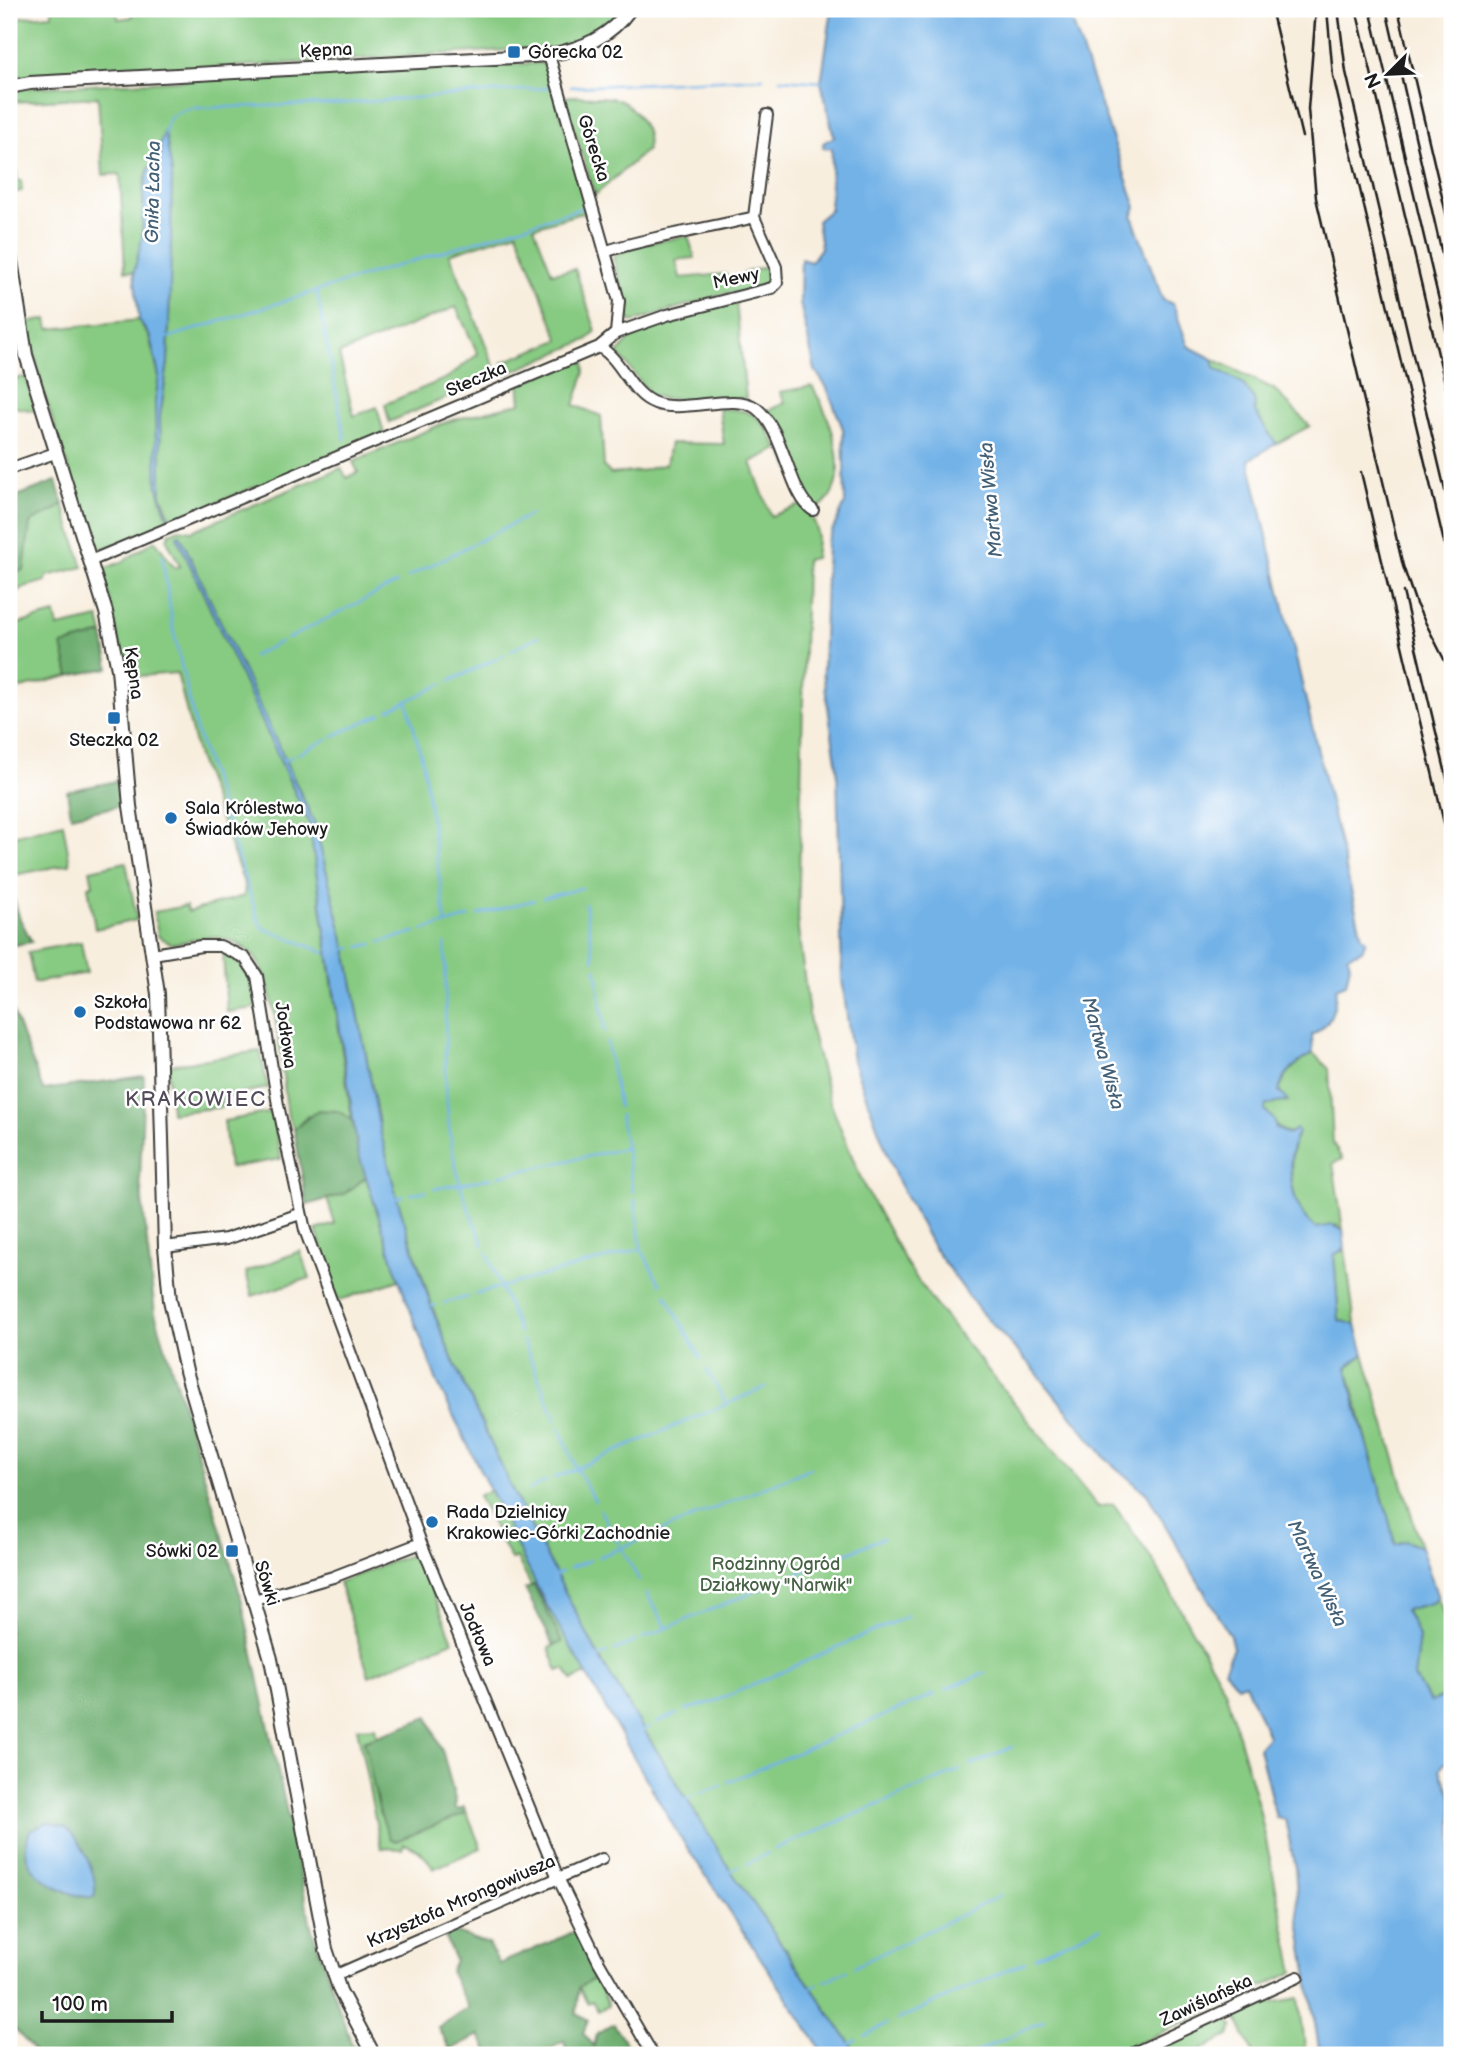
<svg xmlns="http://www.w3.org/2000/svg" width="1461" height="2064" viewBox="0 0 1461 2064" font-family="'Balsamiq Sans',sans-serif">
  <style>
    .green { fill: #87ca82; stroke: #52734f; stroke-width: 2 }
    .forest { fill: #6dae70; stroke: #446546; stroke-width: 2 }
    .water { fill: #73b2e7; stroke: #486782; stroke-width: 2 }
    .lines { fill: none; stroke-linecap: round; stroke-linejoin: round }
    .stream { stroke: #73b2e7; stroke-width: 2.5 }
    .minor-casing { stroke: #3d3c39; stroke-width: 14 }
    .tertiary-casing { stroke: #3d3c39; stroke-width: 16 }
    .minor { stroke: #fff; stroke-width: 10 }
    .tertiary { stroke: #fff; stroke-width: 12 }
    .rail { stroke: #1c1c1c; stroke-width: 2.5 }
    .poi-dot { fill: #1f6fb2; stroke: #fff; stroke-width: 2.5 }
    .labels { text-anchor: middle; stroke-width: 5; stroke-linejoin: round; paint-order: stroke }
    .street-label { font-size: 18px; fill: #1c1c1c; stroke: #fff }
    .poi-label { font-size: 18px; fill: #1c1c1c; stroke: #fff; text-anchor: start }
    .park-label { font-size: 18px; fill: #476245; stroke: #fff }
    .water-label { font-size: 19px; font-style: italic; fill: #436077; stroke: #fff }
    .quarter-label { font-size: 21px; letter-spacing: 2px; fill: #544b59; stroke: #fff }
  </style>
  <rect width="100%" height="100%" fill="#fff"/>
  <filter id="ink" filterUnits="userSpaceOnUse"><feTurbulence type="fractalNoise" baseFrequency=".0143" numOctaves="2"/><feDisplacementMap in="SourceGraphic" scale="14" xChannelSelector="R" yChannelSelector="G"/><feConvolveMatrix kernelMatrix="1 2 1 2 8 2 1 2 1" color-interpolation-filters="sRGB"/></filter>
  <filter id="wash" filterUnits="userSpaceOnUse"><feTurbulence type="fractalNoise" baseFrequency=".00686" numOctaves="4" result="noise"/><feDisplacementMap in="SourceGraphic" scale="28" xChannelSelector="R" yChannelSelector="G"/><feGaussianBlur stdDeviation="1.57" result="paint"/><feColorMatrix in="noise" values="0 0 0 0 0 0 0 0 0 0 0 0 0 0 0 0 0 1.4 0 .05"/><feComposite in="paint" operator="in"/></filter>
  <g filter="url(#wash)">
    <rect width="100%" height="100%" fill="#f8eede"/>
    <path class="green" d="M52 9H117L118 19 132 17 133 9H623C599 35 577 44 542 51V48L9 80V18L52 15Z
      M543 63 552 82 588 211 534 227 552 273 575 269 596 331 587 340 507 374 503 362 559 340 517 232 450 254 498 376 389 422 385 404 447 378 478 354 456 307 339 354 354 416 377 407 384 434 96 552 43 391 27 323 47 319 49 329 139 320 149 337 159 376 155 401 157 485 168 520 170 517 161 495 160 416 168 362 172 173 169 157 161 156C135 173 146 212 142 239 140 250 137 261 134 272L125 271 120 174 103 175 98 97 13 102 17 180 21 181 22 191 9 193V95L24 88Z
      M576 96C606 99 621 91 639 118 646 129 649 137 647 150L595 195 564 97Z
      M688 236 695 258 676 260 680 278 726 274 728 278 743 277V273L771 265 775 277 771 285 759 290 723 294 632 322 625 316V299L613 258 631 246Z
      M736 302 746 398 665 399 651 395 618 353C645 316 693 310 736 302Z
      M584 355 585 372 574 405 601 416 604 467 611 474 641 471 666 464 670 443 724 444 719 409C756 408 762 418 778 449L751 462 771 516 800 505C821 523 818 532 815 558L806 560 798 929 811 1030 830 1102 864 1186 908 1266 933 1302 1098 1507 1113 1504 1154 1562 1225 1690 1259 1808 1294 1972 1112 2055H858L731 1871 599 1657 515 1496 452 1358 432 1306 397 1198 380 1130 346 949 314 822 179 535V541L309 823 352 1120 307 1116 294 1129 288 1117C282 1077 278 992 256 959 248 948 229 938 214 937 201 936 185 942 172 944L158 936 154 912 186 906 188 912 244 896 245 886 198 757 177 673 126 677 131 669 130 661 122 657 103 569 122 562 155 540 175 568 180 566 167 540 169 533 179 529 192 531 341 468 347 478 358 472 353 462 449 421 521 403 519 384Z
      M1213 359 1274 389 1310 426 1276 444 1255 412 1254 399 1242 383 1214 368Z
      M23 377 26 378 36 409 34 411 9 406V381Z
      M812 386C831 418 857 483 817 509L806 502 764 412 785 403 780 392Z
      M63 504 83 567 47 576 46 581 24 587 9 597V574L23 570C29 555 20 531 34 520 43 512 54 513 63 504Z
      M55 614 58 627 99 618 103 634 63 645 69 676 9 691V626Z
      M63 823 70 864 9 876V837Z
      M126 862 137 920 95 929 88 886 93 885 90 870Z
      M81 942 87 973 34 983 28 952Z
      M223 955C247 961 253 982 256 1003L254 1008 227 1012Z
      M260 1051 268 1088 221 1097 222 1107 171 1113 168 1065Z
      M1313 1053 1329 1069 1333 1143 1342 1159 1333 1163 1343 1230 1336 1225 1316 1228C1289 1209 1286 1161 1298 1132 1279 1135 1273 1124 1265 1110V1105L1274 1104C1283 1077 1288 1068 1313 1053Z
      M272 1112 281 1159 229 1168 224 1121Z
      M366 1177 399 1280 338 1301 316 1230 335 1224 327 1199 344 1194Z
      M1345 1249 1354 1317 1356 1325 1339 1321 1334 1255Z
      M300 1251 310 1278 252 1296 246 1272Z
      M1364 1354 1421 1547 1412 1543 1395 1544 1347 1367Z
      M490 1490 542 1597 587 1674 572 1680 565 1669 558 1671 549 1648 561 1642 534 1585 531 1586 517 1558 511 1560 478 1496Z
      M412 1554 418 1556 453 1641 369 1676 339 1582Z
      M1438 1598 1452 1642V1694L1430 1702 1414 1677 1419 1636 1405 1609 1432 1603Z
      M375 1727 377 1736 364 1741 390 1839 396 1841 466 1811 481 1848 433 1869C426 1855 419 1849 404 1844L402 1849 381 1848 357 1728Z
      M597 1977 608 2006 598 2011 592 2001 587 2003 579 1987Z
      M1299 1998 1306 2055H1254L1235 2015 1253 2006Z
      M1224 2015 1233 2026 1229 2036 1189 2055H1140Z"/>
    <path class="forest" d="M56 481 63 504C53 514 41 515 30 523L24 570 9 574V499Z
      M103 634 109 668 69 676 62 645Z
      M117 781 120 806 71 816 67 791Z
      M9 883 20 919 32 942 9 946Z
      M9 1001 43 1090 144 1076 140 1180 155 1313 241 1597 312 1930 351 2042 359 2055H37L9 2022Z
      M318 1110 338 1111 352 1120 366 1177 344 1194 307 1205 294 1129Z
      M534 1585 562 1642 554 1646 525 1589Z
      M428 1717 443 1753 456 1803 454 1807 458 1810 464 1807 466 1813 396 1841 390 1839 379 1810 364 1741Z
      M453 1932 489 1944 499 1964 574 1932 598 1976 579 1987 576 2013 588 2021 583 2033 594 2046 597 2034 614 2024 633 2055H567L564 2041 547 2051 516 2052 514 2048 503 2055H490L479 2035 450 2050 438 2027 468 2008 450 1971 455 1960 444 1935Z"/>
    <path class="water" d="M832 9H1068L1136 207 1132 216 1163 300 1173 304 1188 346 1213 359 1215 368 1242 383 1254 399 1255 412 1276 444 1249 460 1362 937 1366 940 1362 950 1348 956 1350 965 1346 984 1336 988C1336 1007 1330 1026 1312 1035L1313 1053C1298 1062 1282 1073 1279 1091L1288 1101 1266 1105 1265 1110 1274 1120 1276 1128 1288 1134 1297 1129 1298 1132C1284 1161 1290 1210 1316 1228L1332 1225 1343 1230 1345 1249 1334 1255 1339 1320 1356 1325 1364 1354 1347 1367C1359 1427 1381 1484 1395 1544L1406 1541 1421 1547 1438 1598 1432 1603 1405 1610 1419 1636 1414 1677 1430 1702 1452 1694V1764L1444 1763 1440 1769 1452 1797V2055H1320L1299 1921 1295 1868 1285 1819 1276 1818 1259 1748 1268 1736 1245 1683 1237 1686 1224 1670 1233 1648 1230 1636 1147 1494 1106 1459 1032 1367 979 1310 933 1247 897 1180 853 1061 842 979 837 768 823 673 827 542 845 503 843 429 827 388 815 370 800 303 801 259 811 262 821 248 817 221 830 210 832 148H823V143L834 137 821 82Z
      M165 131 172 173 171 250 168 362 160 416 161 495 169 520 157 485 155 401 159 376 150 337 139 320 134 272 142 238 144 188 149 167 161 156 160 144Z
      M180 535 314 822 346 949 380 1130 397 1198 431 1306 452 1358 515 1496 599 1657 731 1871 858 2055H825L678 1834 542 1597 438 1384 399 1280 358 1152 309 823 179 541 177 536Z
      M48 1822C53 1824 61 1825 65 1827 81 1837 100 1880 94 1897 76 1899 43 1883 32 1867 23 1856 26 1842 30 1830Z"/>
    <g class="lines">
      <path class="stream" d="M780 79 821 82
        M571 87 763 78
        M165 134C166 115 176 112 192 108L334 104 548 88
        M317 292 345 439
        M167 338 588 206
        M162 556 173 629 196 729 259 922 263 928 326 953
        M408 577 532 514
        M287 639 397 583
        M510 651 539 636
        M253 656 280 642
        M450 681 504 655
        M407 702 423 763 446 924 423 930
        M389 710 444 683
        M333 736 381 714
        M298 754 327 739
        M284 760 292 757
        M543 898 582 888
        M585 904 594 960
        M478 915 534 900
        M446 924 470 917
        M381 942 415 932
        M445 944C448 1024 438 1106 460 1184 466 1205 476 1225 483 1245
        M359 947 373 944
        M346 949 352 948
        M596 969 605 1031
        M607 1042 619 1107
        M620 1115 626 1148
        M498 1176 626 1148 633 1192
        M434 1189 491 1178
        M411 1194 426 1191
        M397 1198 402 1196
        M635 1200 641 1249
        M487 1253 519 1332
        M475 1294 641 1249 660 1284
        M666 1295 701 1359
        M444 1303 468 1297
        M432 1306 436 1305
        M523 1341 556 1420
        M707 1370 727 1405
        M559 1427 576 1468 595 1501
        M554 1478 766 1387
        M528 1490 546 1481
        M600 1510 639 1580
        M599 1557 811 1468
        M570 1568 590 1560
        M555 1575 562 1572
        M646 1593 667 1628
        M643 1638 883 1538
        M615 1650 636 1641
        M599 1657 607 1653
        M946 1689 985 1673
        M686 1710 716 1701 908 1616
        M658 1722 677 1714
        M643 1730 650 1726
        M971 1765 1012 1747
        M728 1782 935 1694
        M700 1793 722 1785
        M686 1800 693 1796
        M775 1849 960 1770
        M747 1864 768 1853
        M731 1871 739 1867
        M1035 1957 1100 1927
        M854 1967 1000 1896
        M825 1981 847 1970
        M811 1988 817 1985
        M897 2020 1025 1962
        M864 2036 887 2024
        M850 2043 856 2040
        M971 2055 1044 2020"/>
    </g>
  </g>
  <g filter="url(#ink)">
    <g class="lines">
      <g class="minor-casing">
        <path id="minor" d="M549 55 619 301 616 333
          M607 251C655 235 705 230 754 217
          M599 347C622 359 630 394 655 403 682 414 735 392 756 408 785 430 789 495 813 510
          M9 469 55 453
          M90 561 599 347 616 333 667 315 772 288 777 283 776 267 754 217 767 115
          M153 954 201 946H220L245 958 257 976 278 1105 305 1230 421 1543 558 1878 599 1962 653 2055
          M165 1247 226 1239 300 1214
          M254 1600 333 1577 421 1543
          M334 1976 602 1859
          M1129 2055 1298 1977"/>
      </g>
      <g class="tertiary-casing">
        <path id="tertiary" d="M9 87 30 83 549 55C582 49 610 37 630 9
          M9 248 26 355 106 612 118 669 130 806 158 994 165 1247 170 1300 186 1371 271 1659 326 1949 340 1991 374 2055"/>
      </g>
      <use href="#minor" class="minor"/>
      <use href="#tertiary" class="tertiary"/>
      <path class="rail" d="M1271 9 1302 137
        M1316 9 1308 109 1316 198 1403 566 1416 604 1452 675
        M1327 9 1333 76 1452 576
        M1338 9 1346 72 1452 520
        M1356 9 1452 413
        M1370 9 1452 355
        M1386 9 1452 298
        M1398 9 1452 239
        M1361 472 1452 857
        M1403 592 1452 800"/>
    </g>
  </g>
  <g class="poi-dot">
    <rect x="507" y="45" width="14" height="14" rx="3.5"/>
    <rect x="107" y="711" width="14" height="14" rx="3.5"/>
    <circle cx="171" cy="818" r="7"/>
    <circle cx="80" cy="1012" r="7"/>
    <circle cx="432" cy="1522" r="7"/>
    <rect x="225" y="1544" width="14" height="14" rx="3.5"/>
  </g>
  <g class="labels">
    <g class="street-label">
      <text transform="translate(326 50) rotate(-3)" y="6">Kępna</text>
      <text transform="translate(594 148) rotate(72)" y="6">Górecka</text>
      <text transform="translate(736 278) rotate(-12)" y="6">Mewy</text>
      <text transform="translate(476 379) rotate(-23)" y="6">Steczka</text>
      <text transform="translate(134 673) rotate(82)" y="6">Kępna</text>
      <text transform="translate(286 1035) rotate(82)" y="6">Jodłowa</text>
      <text transform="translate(267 1583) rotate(73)" y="6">Sówki</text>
      <text transform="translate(478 1634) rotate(67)" y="6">Jodłowa</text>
      <text transform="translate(461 1901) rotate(-24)" y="6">Krzysztofa Mrongowiusza</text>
      <text transform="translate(1206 2000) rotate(-25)" y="6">Zawiślańska</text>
    </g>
    <g class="poi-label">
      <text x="528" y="58">Górecka 02</text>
      <text x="114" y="746" text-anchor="middle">Steczka 02</text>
      <text x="185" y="814">Sala Królestwa<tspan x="185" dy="21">Świadków Jehowy</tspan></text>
      <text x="94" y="1008">Szkoła<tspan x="94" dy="21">Podstawowa nr 62</tspan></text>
      <text x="446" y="1518">Rada Dzielnicy<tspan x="446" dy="21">Krakowiec-Górki Zachodnie</tspan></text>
      <text x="218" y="1557" text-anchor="end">Sówki 02</text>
    </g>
    <g class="park-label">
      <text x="776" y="1570">Rodzinny Ogród<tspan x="776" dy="21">Działkowy "Narwik"</tspan></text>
    </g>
    <g class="water-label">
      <text transform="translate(152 192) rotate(-89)" y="7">Gniła Łacha</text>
      <text transform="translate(990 500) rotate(-95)" y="7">Martwa Wisła</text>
      <text transform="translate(1104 1053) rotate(75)" y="7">Martwa Wisła</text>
      <text transform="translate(1318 1573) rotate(65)" y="7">Martwa Wisła</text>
    </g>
    <g class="quarter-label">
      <text x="196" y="1106">KRAKOWIEC</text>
    </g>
  </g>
  <rect width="1461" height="2064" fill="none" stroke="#fff" stroke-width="35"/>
  <g transform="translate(1388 74) rotate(246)" stroke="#ffffff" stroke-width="5" paint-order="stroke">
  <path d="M0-5L12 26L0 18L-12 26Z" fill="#1c1c1c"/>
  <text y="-10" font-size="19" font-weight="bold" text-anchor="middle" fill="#1c1c1c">N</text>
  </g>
  <path d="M42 2011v10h130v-10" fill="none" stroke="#1c1c1c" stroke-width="3.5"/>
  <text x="52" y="2011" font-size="21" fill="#1c1c1c" stroke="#ffffff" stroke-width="5" paint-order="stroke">100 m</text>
</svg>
